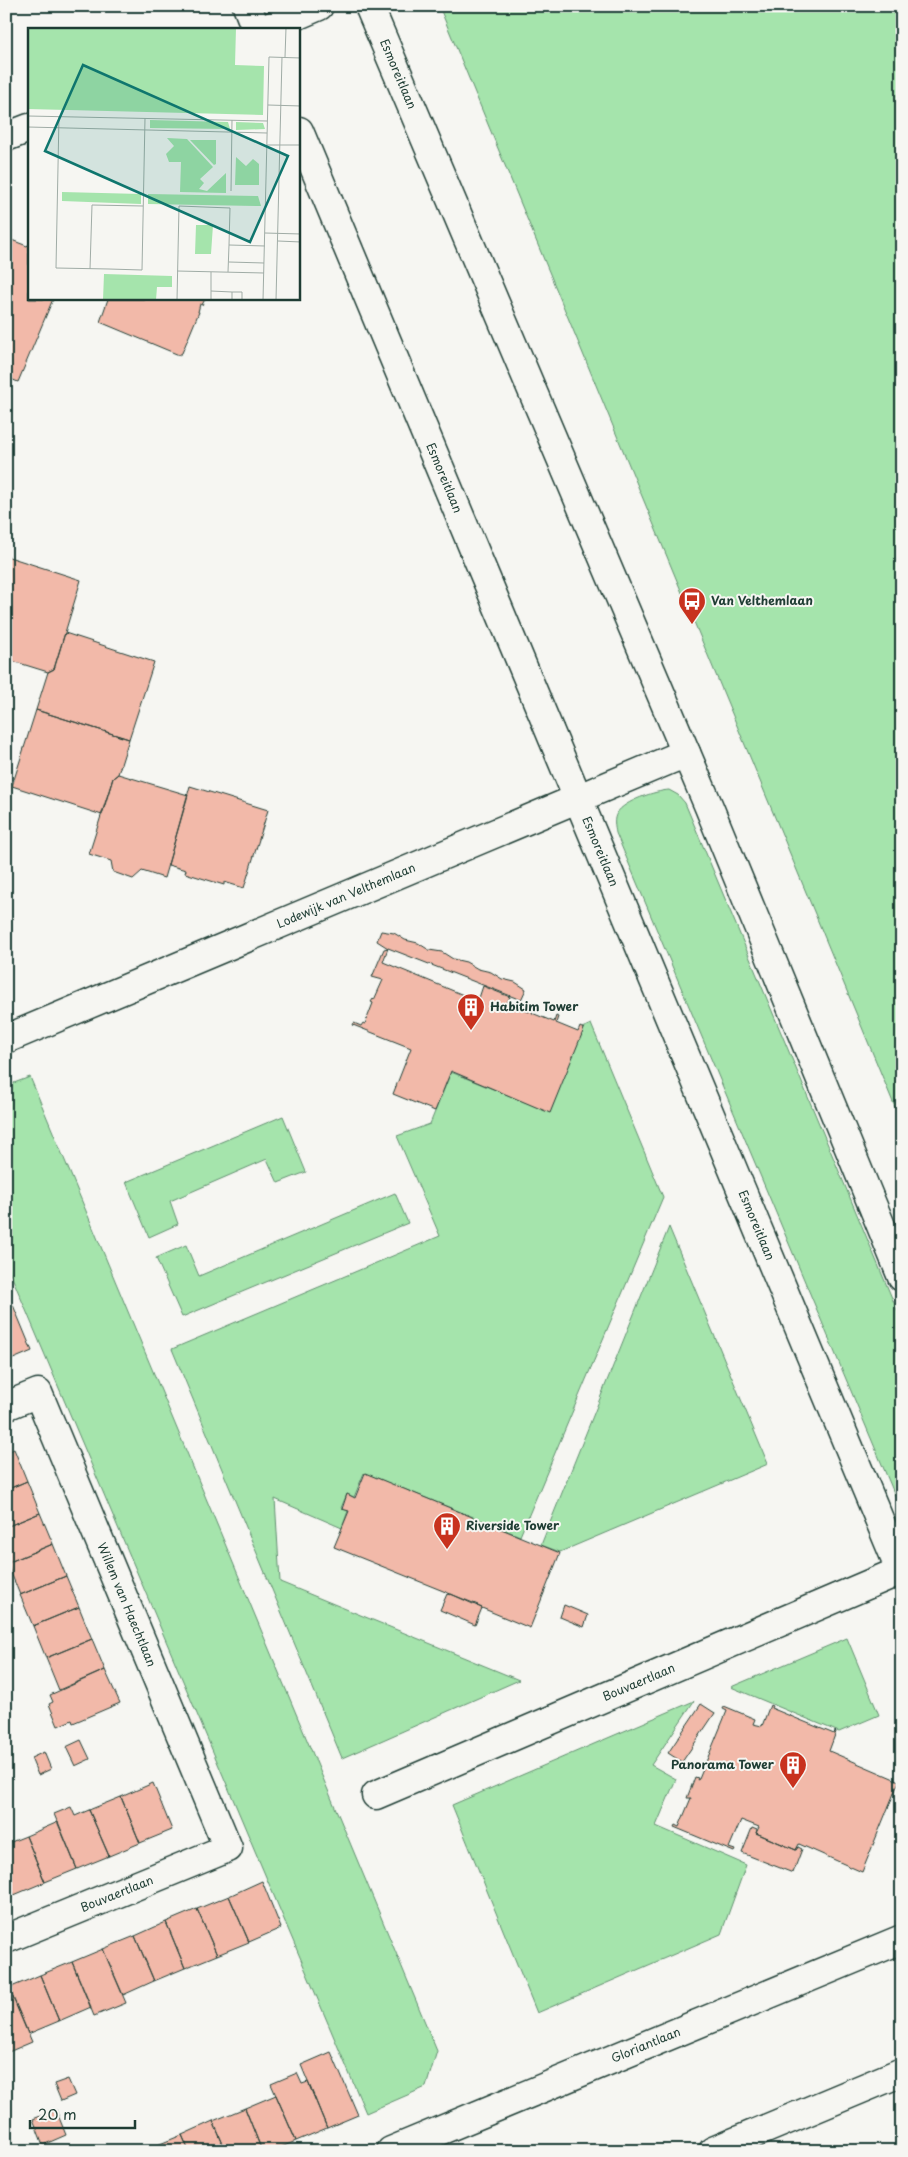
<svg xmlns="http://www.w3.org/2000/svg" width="908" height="2157" viewBox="0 0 908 2157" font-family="'Playpen Sans',sans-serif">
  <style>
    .green { fill: #a5e4ac; stroke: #629070 }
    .building { fill: #f2b9a9; stroke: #1f3d34 }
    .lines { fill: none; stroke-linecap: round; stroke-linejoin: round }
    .minor-casing { stroke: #1f3d34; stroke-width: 31 }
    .minor { stroke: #f6f6f2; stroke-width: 28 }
    .labels { text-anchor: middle; stroke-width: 4; stroke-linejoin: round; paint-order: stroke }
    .street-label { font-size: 12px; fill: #1f3d34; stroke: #f6f6f2 }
    .poi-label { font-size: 12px; font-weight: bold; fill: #1f3d34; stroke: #f6f6f2; text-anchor: start }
    .inset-road { fill: none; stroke: #a0aca6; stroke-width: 1 }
    .view { fill: #0f766e; fill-opacity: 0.15; stroke: #0f766e; stroke-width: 2.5 }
    .inset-edge { fill: none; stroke: #1f3d34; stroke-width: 2.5 }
  </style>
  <rect width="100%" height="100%" fill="#f6f6f2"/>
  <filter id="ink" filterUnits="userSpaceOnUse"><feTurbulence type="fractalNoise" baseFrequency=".02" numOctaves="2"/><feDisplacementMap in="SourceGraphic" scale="10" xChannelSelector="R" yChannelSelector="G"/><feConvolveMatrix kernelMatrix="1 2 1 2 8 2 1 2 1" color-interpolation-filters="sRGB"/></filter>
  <g filter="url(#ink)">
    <path class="green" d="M439 6H902V1124Z
      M669 790 678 795 685 803 902 1322V1512L616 833C615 827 613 819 617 813 624 801 655 791 669 790Z
      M591 1024 663 1197 520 1536 364 1473 354 1497 347 1494 341 1508 348 1511 342 1528 275 1499 280 1582 519 1680 342 1758 172 1349 440 1236 397 1136 430 1124 451 1072 550 1112 582 1028Z
      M30 1077 437 2051 426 2087 366 2113 6 1263V1086Z
      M283 1116 306 1172 278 1183 267 1159 170 1201 178 1224 149 1237 126 1182Z
      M395 1193 408 1223 182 1317 156 1258 186 1245 199 1276Z
      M669 1227 768 1464 560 1552 541 1545Z
      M847 1638 879 1715 839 1732 731 1687Z
      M694 1701 651 1765 676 1779 656 1826 746 1865 721 1934 537 2013 452 1805Z"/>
    <path class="building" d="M6 228 12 231 9 239 27 246 29 244V299H53L18 382 6 377Z
      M108 299H205L202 305 200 304 198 312H199L182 353 179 355 100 322Z
      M6 556 81 580 54 669 48 672 6 659Z
      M65 633 154 662 129 739 36 710 48 672 54 669Z
      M36 710 129 739 118 774 113 778 102 815 12 786Z
      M118 774 188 795 164 878 142 871 133 879 113 872 111 861 89 854 113 778Z
      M190 786 268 810 244 888 224 882V885L185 873 186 870 168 865Z
      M381 931 394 933 405 940 418 943 429 950 442 952 453 959 466 962 478 969 491 972 502 979 515 982 526 989 521 1000 388 948 377 941Z
      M388 948 383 962 478 1001 483 986 510 997 507 1003 529 1012 532 1006 534 1007 532 1013 554 1022 556 1016 558 1017 556 1023 578 1032 580 1027 584 1029 550 1113 451 1071 435 1111 393 1094 411 1048 353 1025 354 1023 361 1026 363 1023 365 1024 373 1003 371 1002 373 999 374 1000 383 980 372 977 384 949Z
      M13 1305 32 1351 6 1362V1308Z
      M14 1449 27 1481 6 1490V1453Z
      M365 1473 560 1553 530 1628 477 1606 478 1605 334 1547 349 1511 342 1509 347 1494 355 1498Z
      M27 1481 40 1513 6 1527V1490Z
      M40 1513 53 1544 7 1563 6 1527Z
      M53 1544 66 1576 20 1595 7 1563Z
      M66 1576 79 1607 33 1626 20 1595Z
      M447 1594 451 1595V1594L482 1608 475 1625 440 1610Z
      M564 1605 588 1615 584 1627 560 1617Z
      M79 1607 92 1639 46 1658 33 1626Z
      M92 1639 105 1670 59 1690 46 1658Z
      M105 1670 120 1703 73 1723 72 1720 58 1726 49 1704 53 1702 50 1695Z
      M701 1704 715 1713 682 1762 668 1753Z
      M770 1705 772 1706 771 1708 834 1734 835 1731 836 1732 829 1751 899 1781 862 1872 799 1844 796 1850 756 1833 759 1827 741 1820 729 1848 735 1850 734 1852 674 1827 675 1825 679 1827 691 1798H687L695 1777 698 1778 697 1780 699 1779 727 1711 723 1709 724 1706 755 1719 753 1724 762 1726Z
      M81 1740 90 1759 75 1766 66 1747Z
      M44 1752 51 1769 38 1775 31 1758Z
      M153 1783 172 1830 140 1843 121 1797Z
      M121 1797 140 1843 109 1856 89 1810Z
      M71 1807 75 1816 89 1810 109 1856 77 1869 54 1814Z
      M58 1822 77 1869 45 1882 26 1836Z
      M752 1828 757 1830 756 1833 796 1850 798 1847 802 1849 793 1873 742 1853Z
      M26 1836 45 1882 14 1895 6 1876V1844Z
      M6 1876 14 1895 6 1898Z
      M262 1881 281 1928 249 1942 229 1896Z
      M229 1896 249 1942 217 1955 197 1909Z
      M197 1909 217 1955 185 1968 166 1922Z
      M166 1922 185 1968 154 1981 135 1936Z
      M135 1936 154 1981 123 1995 103 1949Z
      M103 1949 126 2003 94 2016 72 1962Z
      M72 1962 91 2007 59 2021 40 1975Z
      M40 1975 59 2021 28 2034 9 1988Z
      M9 1988 32 2042 6 2053V1989Z
      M331 2052 358 2115 327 2128 301 2065Z
      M297 2073 302 2084 308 2082 327 2128 296 2141 271 2084Z
      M68 2079 75 2095 61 2101 54 2084Z
      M276 2095 296 2141 272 2151H262L245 2108Z
      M245 2108 262 2151H226L213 2121Z
      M56 2110 66 2135 43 2145 33 2119Z
      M213 2121 226 2151H189L182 2135Z
      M182 2135 189 2151H152L150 2148Z"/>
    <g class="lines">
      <g class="minor-casing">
        <g id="minor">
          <path d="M247 6 256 29"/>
          <path id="s1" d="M369 6 709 807 902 1277"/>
          <path d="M265 29 319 6"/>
          <path id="s2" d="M299 131 902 1574"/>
          <path d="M6 137 29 128"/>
          <path id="s3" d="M6 1039 686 753"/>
          <path id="s4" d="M6 1406 38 1393 228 1848 6 1939"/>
          <path id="s5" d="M376 1795 902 1570"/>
          <path id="s6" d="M391 2151 902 1939"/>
          <path d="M713 2151 902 2072"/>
        </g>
      </g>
      <use href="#minor" class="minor"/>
    </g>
  </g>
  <defs>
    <g id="bus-pin" transform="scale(1.4375)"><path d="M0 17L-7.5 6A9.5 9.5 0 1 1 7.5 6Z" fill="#c8321e" stroke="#f6f6f2"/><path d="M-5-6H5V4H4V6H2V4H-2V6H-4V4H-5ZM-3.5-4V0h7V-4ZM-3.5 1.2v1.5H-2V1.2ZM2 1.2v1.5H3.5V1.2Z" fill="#fff"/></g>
    <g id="building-pin" transform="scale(1.4375)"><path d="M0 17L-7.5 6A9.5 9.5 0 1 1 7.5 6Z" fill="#c8321e" stroke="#f6f6f2"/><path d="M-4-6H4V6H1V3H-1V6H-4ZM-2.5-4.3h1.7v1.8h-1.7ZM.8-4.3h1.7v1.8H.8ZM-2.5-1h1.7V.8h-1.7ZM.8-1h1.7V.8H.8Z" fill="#fff"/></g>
  </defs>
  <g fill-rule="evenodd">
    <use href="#bus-pin" x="692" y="601"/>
    <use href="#building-pin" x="471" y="1007"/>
    <use href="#building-pin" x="447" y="1526"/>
    <use href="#building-pin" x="793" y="1765"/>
  </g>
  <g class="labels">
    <g class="street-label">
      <text dy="4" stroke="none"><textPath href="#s1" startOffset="74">Esmoreitlaan</textPath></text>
      <text dy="4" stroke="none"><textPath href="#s2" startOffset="376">Esmoreitlaan</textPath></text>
      <text dy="4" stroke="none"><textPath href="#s2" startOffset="781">Esmoreitlaan</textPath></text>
      <text dy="4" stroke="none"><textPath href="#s3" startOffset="369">Lodewijk van Velthemlaan</textPath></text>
      <text dy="4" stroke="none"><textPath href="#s2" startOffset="1186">Esmoreitlaan</textPath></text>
      <text dy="4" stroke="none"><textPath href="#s4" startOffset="264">Willem van Haechtlaan</textPath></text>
      <text dy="4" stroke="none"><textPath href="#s5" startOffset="286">Bouvaertlaan</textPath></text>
      <text transform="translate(117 1894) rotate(-22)" y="4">Bouvaertlaan</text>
      <text dy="4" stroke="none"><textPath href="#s6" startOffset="276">Gloriantlaan</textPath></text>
    </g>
    <g class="poi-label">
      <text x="711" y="605">Van Velthemlaan</text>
      <text x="490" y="1011">Habitim Tower</text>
      <text x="466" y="1530">Riverside Tower</text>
      <text x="774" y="1769" text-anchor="end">Panorama Tower</text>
    </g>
  </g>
  <g transform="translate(28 28)">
    <rect width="272" height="272" fill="#f6f6f2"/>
    <path d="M0 0H208L207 37 236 38 235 87 0 81ZM122 92 200 94 202 101 122 100ZM208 94 235 95 237 101 208 102ZM139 110 159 111 185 139 172 151 176 155 171 161 179 163 198 145V165L152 164 153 134H141L138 126 146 118ZM162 112H188V136L186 137ZM208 129 218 138 225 131 231 136V157H207ZM34 164 113 166V176L34 173ZM120 166 230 168 233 178 120 176ZM168 197H185L183 226H167ZM76 246 144 248V259H129L128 272H75Z" fill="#a5e4ac"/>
    <path class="inset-road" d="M257 29 258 0M240 77 273 78M0 88 239 93M31 88 28 240 81 241 114 242 117 90M0 99 239 105M239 117H273M203 163 204 92M237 205 273 206M250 213 273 214M201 234 236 235M62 241 64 177 115 178M149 243 236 245M200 244 201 217M183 263 204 264V272M204 264H214V272M149 272 151 178 202 180 201 217 237 218M183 272V244M235 272 241 29 273 30M248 272 254 29"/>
    <path class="view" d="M55 37 260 128 222 214 17 123Z"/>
    <rect width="272" height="272" class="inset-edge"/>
  </g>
  <rect width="908" height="2157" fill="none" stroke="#f6f6f2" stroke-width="25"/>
  <rect x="12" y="12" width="883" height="2132" fill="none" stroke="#1f3d34" stroke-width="2" filter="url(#ink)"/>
  <path d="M30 2120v8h105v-8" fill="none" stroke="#1f3d34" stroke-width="2.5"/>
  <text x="38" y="2120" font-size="15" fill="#1f3d34" stroke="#f6f6f2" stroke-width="4" paint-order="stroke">20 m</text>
</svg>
